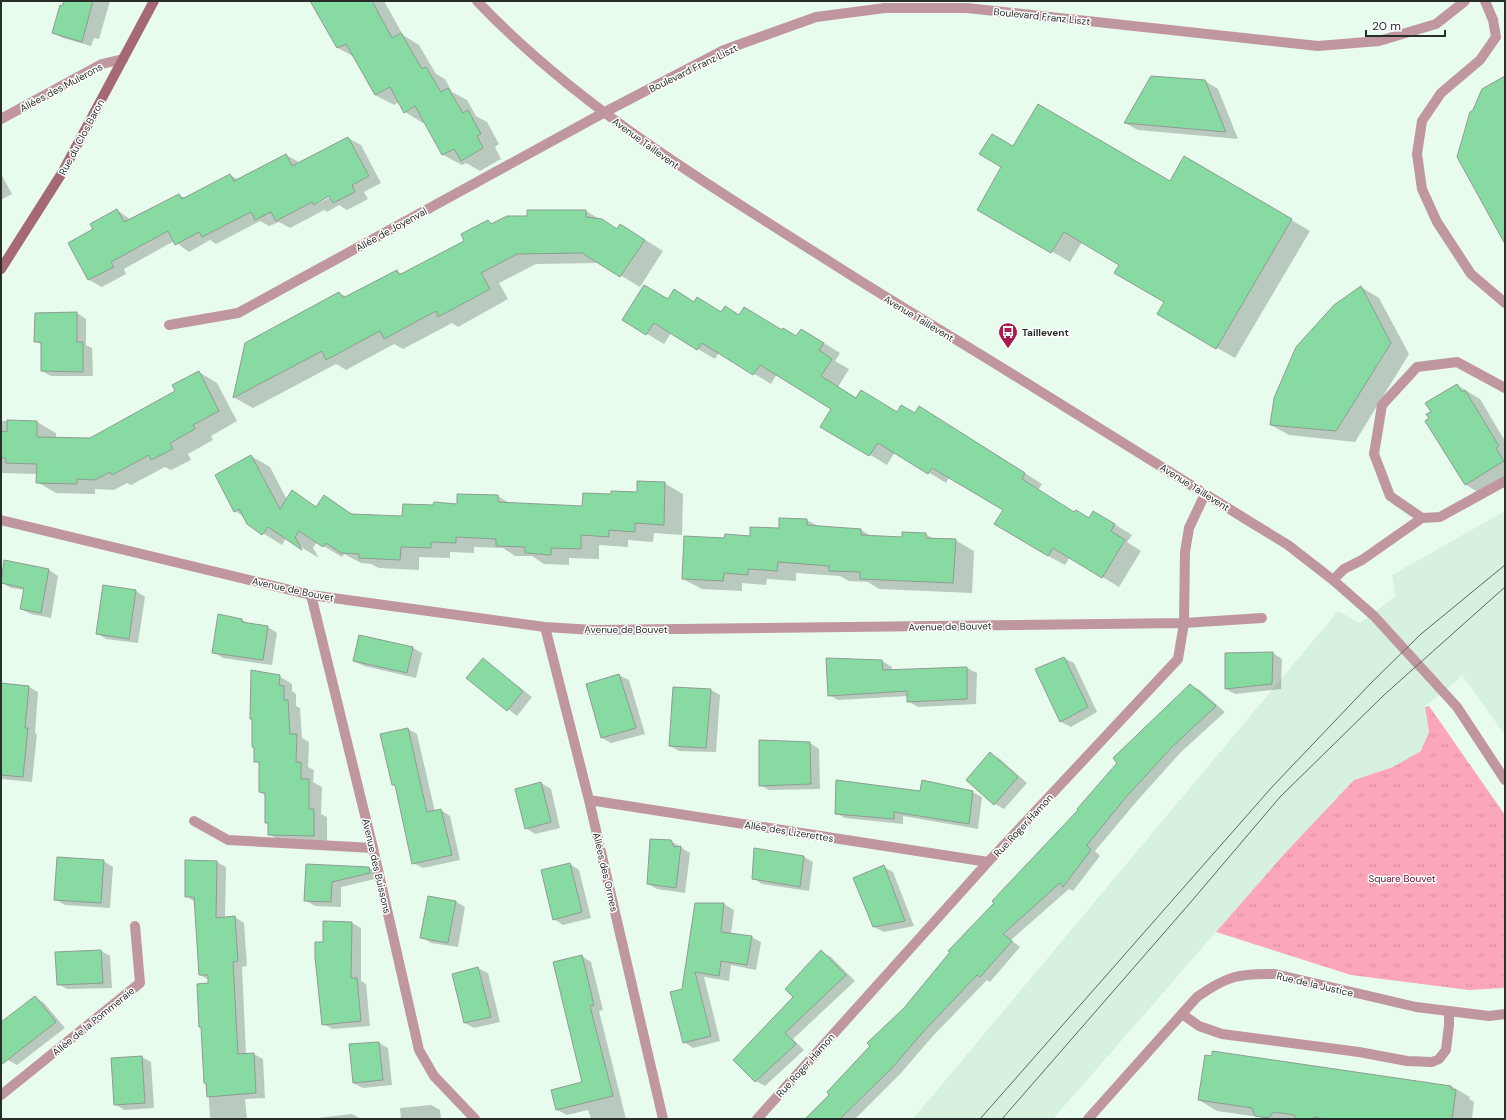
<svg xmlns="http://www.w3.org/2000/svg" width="1506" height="1120" viewBox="0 0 1506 1120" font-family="'DM Sans',sans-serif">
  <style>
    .built { fill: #d6f1dd }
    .park { fill: url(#park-tufts) }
    .shadow { fill: #0003; fill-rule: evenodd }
    .building { fill: #86daa2; stroke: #8c9e91 }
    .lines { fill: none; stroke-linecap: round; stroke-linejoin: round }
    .lane { stroke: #c1979f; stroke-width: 10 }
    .street { stroke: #c1979f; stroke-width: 10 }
    .secondary { stroke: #a56976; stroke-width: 10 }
    .tram { stroke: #5c675f; stroke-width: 1 }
    .labels { text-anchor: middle; stroke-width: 3; stroke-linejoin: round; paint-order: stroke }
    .street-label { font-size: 10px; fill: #282f2a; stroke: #fff }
    .poi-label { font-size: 10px; font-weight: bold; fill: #282f2a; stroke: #fff; text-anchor: start }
    .park-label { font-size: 10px; fill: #63112d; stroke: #fff }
  </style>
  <defs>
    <pattern id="park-tufts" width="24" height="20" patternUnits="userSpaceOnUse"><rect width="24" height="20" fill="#fba7b9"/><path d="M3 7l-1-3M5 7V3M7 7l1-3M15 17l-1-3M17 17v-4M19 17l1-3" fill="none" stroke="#d7909f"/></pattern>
  </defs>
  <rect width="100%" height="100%" fill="#e8fced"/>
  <path class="built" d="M1505 511V735L1462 675 1458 680 1425 706 1429 732 1421 751 1393 767 1354 780 1285 853 1053 1119H913L1338 611 1360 623 1396 596 1392 575Z"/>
  <path class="park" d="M1429 706 1505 815V988L1469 990 1351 975 1216 932 1285 853 1354 780 1393 767 1421 751 1429 732 1425 707Z"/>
  <path class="shadow" d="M65 1H110L99 39 94 38 91 46 63 38 53 33Z
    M311 1H384L403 35 419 45 436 74 445 79 452 92 467 100 476 116 487 122 499 144 495 147 501 159 480 171 466 163 462 165 443 155 425 122 423 123 405 112 399 102 394 105 375 95 354 57 338 48Z
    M1205 81 1218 89 1238 139 1138 130 1125 123Z
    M348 138 361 145 381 183 364 192 368 199 347 210 339 205 327 212 324 210 290 228 279 222 269 226 260 221 216 244 210 240 189 252 174 241 124 269 126 274 102 287 89 280 69 243 94 229 117 210 131 220 179 195 185 198 230 175 239 180 286 155 299 162ZM333 193 334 195 315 205 314 204Z
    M1014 147 1170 183 1184 157 1310 231 1235 358 1158 314 1166 301 1120 264 1082 242 1070 262 978 209Z
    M1 174 12 194 1 200Z
    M586 211 618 230 639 236 663 251 640 287 600 263 536 264 499 283 508 299 458 327 452 323 403 349 394 344 346 370 336 364 253 408 235 398 246 343 339 293 347 297 397 271 402 274 466 241 488 221 493 224 528 217Z
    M1361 287 1379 298 1409 354 1355 442 1289 435 1271 425Z
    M669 300 695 303 722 313 739 316 797 337 819 340 840 353 835 361 849 369 838 387 857 399 897 413 936 417 1042 484 1038 490 1075 513 1090 519 1111 522 1132 535 1127 542 1141 551 1119 587 1070 557 1065 565 1048 556 1004 510 949 477 946 483 895 452 887 465 822 426 832 409 777 374 771 384 719 352 715 359 671 333 664 344 624 320Z
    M77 313 86 319V345L92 348 93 376H51L42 371V345L35 341Z
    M199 372 217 383 237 421 211 436 213 440 188 454 191 460 171 470 165 467 131 485 127 483 114 490 95 489V494L56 493 37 482V474L1 473V421L37 422 56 433V438L90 439 177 392Z
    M1457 385 1480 399 1505 441V477L1479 493 1465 484 1430 419 1432 412Z
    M251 456 270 467 287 500 292 492 317 507 324 496 354 515 403 517 434 506 458 505 498 496 511 504 583 507 612 495 638 493 664 483 683 494 682 535 654 533 653 542 628 540V547L599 545V559L569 558V565L544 564 532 556H515L503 548 474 547V553L450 552V558L419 557V570L379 568 371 564 361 563 344 554 342 557 317 542 313 548 319 558 286 538 282 545 248 524 245 517 235 511Z
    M807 520 818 526 861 530 873 537 903 538 925 534 934 539 955 540 974 551 972 593 879 589 868 582 849 581 840 576 796 573V581L767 579 766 585 742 583V591L702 589 683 579 725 539 751 537Z
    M5 562 49 570 58 576 51 618 31 614 21 609 25 590 11 588 1 582Z
    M136 591 145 597 138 643 106 639 97 633Z
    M219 615 242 620 250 624 268 627 277 633 272 665 223 658 213 652Z
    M413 648 422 653 416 678 364 666 354 661Z
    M1273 653 1282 659 1281 689 1235 694 1226 689V654Z
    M1064 658 1074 663 1097 712 1071 727 1061 722 1036 670Z
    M483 659 532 697 517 716 468 678Z
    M827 659 882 661 892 667V670L967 668 977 673 976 704 918 707 908 701V696L838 700 829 695Z
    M619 675 629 680 645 734 611 743 602 738Z
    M279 676 292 684V691L296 694V706L300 708 302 738 309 742 308 767 314 770 313 782 322 787 321 814 327 817V842L281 841 269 834V824L266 822V796L260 792V764L255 761V748L253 747Z
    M1 684 29 687 38 692 35 733 37 734 32 782 1 779Z
    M1190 685 1200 690 1225 712 1181 752 1137 801 1095 851 1100 856 1073 891 1069 889 1011 940 1020 947 990 982 987 980 932 1037 901 1073 855 1119H807L831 1095 995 903Z
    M674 688 711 690 720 695 716 752 679 751 670 746Z
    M408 729 417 734 435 812 441 810 450 816 460 860 423 868 413 863 396 786 393 784Z
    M810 743 819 749 820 789 769 790 760 785Z
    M990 754 1000 759 1027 783 1004 809 995 804Z
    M541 783 551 789 560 828 535 834 526 828Z
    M921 792H972L982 797 978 829 903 816V824L845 818 836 813Z
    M671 841 690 853 685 893 657 889 648 884Z
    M804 857 813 862 809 891 762 884 753 878Z
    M103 861 113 867 110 908 65 905 55 899Z
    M217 862 226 867 225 918 235 917 244 923 247 966 242 967 246 1054H254L263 1059 265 1098 245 1099 247 1119H210L208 1084 205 1083 202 1028 200 1026 209 980 200 975 195 902 186 896Z
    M570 864 579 870 591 918 563 925 554 919Z
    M307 865 369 868 379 873V878L341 887V907L315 906 305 900Z
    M884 867 893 872 914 926 884 932 874 927Z
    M455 901 465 907 458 947 431 943 421 937Z
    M696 904H724L734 910 731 934 752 937 761 942 756 970 731 965 729 981 704 977 720 1041 693 1048 684 1042 683 990Z
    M352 923 361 928V981L366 984 370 1026 333 1029 323 1024 324 944Z
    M101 951 110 956 112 988 67 989 58 984Z
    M822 952 831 957 855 981 793 1039 804 1050 765 1086 756 1081 794 997Z
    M582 956 591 962 603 1010 599 1011 626 1119H591L588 1110 567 1115 557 1110 552 1091 583 1082Z
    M478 968 488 973 500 1022 474 1028 465 1023 453 975Z
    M35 997 44 1003 65 1028 17 1065 8 1060 1 1051V1024Z
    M379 1043 388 1048 392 1085 363 1088 353 1083Z
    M142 1057 151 1062 154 1108 124 1110 115 1104Z
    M1451 1086 1470 1097 1469 1099 1474 1102 1472 1118 1474 1119H1263L1259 1117 1217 1111 1199 1100Z
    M431 1105 440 1110 441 1119H401L400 1108Z
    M352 1114 361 1119H308Z"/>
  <path class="building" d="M64 1H93L82 42 52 33 60 5 62 6Z
    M310 1H372L392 38 401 33 422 69 426 67 441 92 448 88 463 113 468 110 481 134 477 136 483 148 461 161 454 149 442 155 415 106 404 113 390 87 375 95 346 44 337 48Z
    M1151 76 1205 80 1226 132 1124 123Z
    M1505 76V244L1457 157 1470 112 1473 110 1482 89Z
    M1038 104 1170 181 1184 156 1292 219 1216 349 1157 314 1164 302 1114 273 1119 265 1064 232 1051 253 977 210 1001 167 979 154 992 134 1013 146Z
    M348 137 369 176 352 185 355 192 333 203 329 196 314 205 312 202 276 221 271 212 255 220 251 212 202 237 199 232 175 245 168 231 111 262 114 267 88 280 68 243 93 229 90 224 117 209 124 222 179 194 182 199 230 174 234 181 286 154 292 166Z
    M527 210H586V217L602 219 617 229 620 224 645 240 620 277 582 253 517 254 481 273 490 289 438 317 436 311 384 339 380 331 326 360 322 351 233 398 245 343 339 292 343 298 397 270 399 275 464 241 461 234 488 220 491 224 507 216H527Z
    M644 285 668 299 674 289 694 302 697 297 721 312 725 306 739 315 744 307 782 330 783 328 796 336 801 329 824 343 819 350 832 359 821 376 856 398 861 390 897 412 901 405 915 413 919 406 1025 473 1022 479 1074 512 1076 510 1089 518 1093 511 1115 524 1111 531 1125 540 1102 578 1053 548 1048 556 994 524 1003 510 932 468 928 474 878 443 869 456 820 427 831 409 760 365 753 375 702 343 697 350 654 323 646 335 622 320Z
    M1361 286 1391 343 1336 431 1270 425 1274 398 1296 347 1334 305Z
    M77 312V342H83V372L41 371V342H34L35 313Z
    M199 371 219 411 193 425 195 429 170 443 173 449 151 460 149 455 112 475 110 472 95 480 77 479V484L36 483 37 464 6 463V458H1V431L7 432V420L37 421V437L90 438 175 391 172 385Z
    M1457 384 1462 392 1465 390 1499 446 1496 448 1504 461 1465 485 1425 421 1429 418 1426 414 1431 412 1425 403Z
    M251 455 280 509 292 490 316 507 324 495 351 514 402 516 403 504 433 505 434 502 457 504V494L498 495V502L582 506 583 493 611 494V491L637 492V481L665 482 664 525 635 523V532L609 530V537L581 535V549L551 548V555L525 553V547L496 546V539L456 537V543L431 542V548L401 547 400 560 359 558V554L341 553 326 543 323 547 299 531 295 537 302 550 268 527 262 535 247 524 239 509 234 512 215 475Z
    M779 518 807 519V525L861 529V535L902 537V532L926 533V538L956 539 953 583 860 579V572L829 571V566L778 562 777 571 748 569V575L724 573 723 581 682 579 684 536 724 538 725 534 750 536V527L779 528Z
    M4 560 49 569 41 613 20 609 24 588 1 583Z
    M103 585 136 590 129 639 96 634Z
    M218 614 242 619V622L268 626 263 660 212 653Z
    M359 635 413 647 407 673 353 661Z
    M1273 652 1272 684 1225 689V653Z
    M1064 657 1088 707 1060 722 1035 669Z
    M483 658 523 691 507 711 466 678Z
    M826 658 882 660 883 670 967 667V699L907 702V691L828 696Z
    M251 670 280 675 279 685 284 686V700H288L290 734H297L296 762H301V779H309V809H314V836L268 835V823H265V793L259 792V762H254V747H252V719H250Z
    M619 674 636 728 601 738 586 684Z
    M1 683 29 686 25 728H28L23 777 1 775Z
    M1190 684 1216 706 1172 747 1127 796 1087 845 1091 850 1063 887 1060 883 1003 934 1012 941 980 977 977 975 923 1032 892 1068 840 1119H805L829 1095 827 1092 870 1046 867 1043 904 1008 950 952 948 951 994 903 992 901 1078 810 1077 809 1117 763 1113 758Z
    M673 687 711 689 706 748 669 746Z
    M408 728 427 812 441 809 452 855 412 864 395 785H392L380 734Z
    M759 740 810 742 811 784 759 786Z
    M990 752 1018 777 994 805 966 780Z
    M836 780 920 791 922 780 973 791 969 824 894 812V819L835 814Z
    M541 782 551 822 525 829 515 789Z
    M650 839 671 840 674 847 681 846 676 888 647 884Z
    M754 848 804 856 800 887 752 879Z
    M57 857 104 860 101 903 54 900Z
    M185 860 217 861 216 918 235 916 238 961 233 962 238 1054 254 1053 256 1093 207 1097 206 1083H204L201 1027H199L197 984 208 983V975H199L194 897H185Z
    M570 863 582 912 553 920 541 870Z
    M306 864 369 867 370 873 332 882 331 902 304 901Z
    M884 865 905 921 873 927 853 878Z
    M428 896 456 901 448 943 420 938Z
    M695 903H724L721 932 752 936 747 965 721 961 719 976 695 972 711 1036 683 1043 670 992 682 989Z
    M323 921 352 922 351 978H357L361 1021 322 1025 315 957V942H323Z
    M101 950 103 983 57 985 55 952Z
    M821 950 846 975 785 1033 796 1044 755 1082 733 1060 793 997 785 989Z
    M582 955 594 1005 590 1006 613 1096 556 1110 551 1090 582 1082 553 962Z
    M478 967 491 1017 464 1023 452 974Z
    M35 996 56 1022 1 1065V1022Z
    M379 1042 383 1080 353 1083 349 1044Z
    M1212 1051 1451 1086V1089L1456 1090 1452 1119H1326L1314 1117 1313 1119H1296L1294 1115 1274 1112 1268 1118 1255 1116 1252 1108 1198 1100 1205 1055 1212 1056Z
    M142 1056 145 1103 114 1105 111 1058Z"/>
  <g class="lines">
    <path class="lane" d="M1485 1 1493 20 1496 37 1480 60 1441 93 1422 121 1417 154 1422 189 1437 222 1471 274 1505 303
      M194 821 228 840 373 848
      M1182 1014 1199 1026 1222 1034 1359 1052 1407 1061 1432 1062 1439 1059 1446 1050 1449 1025V1011"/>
    <path class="street" d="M477 1C577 106 702 181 824 258 886 298 949 335 1012 374 1092 423 1172 474 1252 523L1288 545 1333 580 1374 616 1457 707 1505 780
      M1 119 102 64 123 59
      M169 325 238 313 605 112 724 50 816 17 885 8H967L1318 46 1379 41 1436 24 1465 1
      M1505 388 1457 362 1417 367 1382 405 1374 454 1390 496 1422 518 1440 517 1505 481
      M1 520 311 595 545 627 594 630 1184 623 1262 618
      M1333 580 1344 569 1362 560 1422 518
      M311 595 373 848 419 1050 434 1076 475 1119
      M545 627 589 800 663 1119
      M589 800 988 862
      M1 1095 140 983 135 926
      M757 1119 988 862 1178 659 1184 623 1185 552 1189 528 1205 494
      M1088 1119 1197 997C1227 976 1239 973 1275 974L1416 1007 1489 1016 1505 1014"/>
    <path class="secondary" d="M1 269 62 173 154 1"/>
    <path class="tram" d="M980 1119 1272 787 1372 682 1421 634 1505 565
      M1002 1119 1190 903 1280 797 1384 695 1505 587"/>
  </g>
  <defs>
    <g id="bus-pin" transform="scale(1)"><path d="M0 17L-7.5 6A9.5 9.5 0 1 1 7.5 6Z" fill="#ac1b50" stroke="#fff"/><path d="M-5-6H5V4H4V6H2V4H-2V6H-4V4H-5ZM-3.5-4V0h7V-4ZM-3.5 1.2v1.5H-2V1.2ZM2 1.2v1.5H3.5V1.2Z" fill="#fff"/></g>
  </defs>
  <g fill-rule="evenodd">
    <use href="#bus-pin" x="1008" y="332"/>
  </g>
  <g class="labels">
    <g class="street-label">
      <text transform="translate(1042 16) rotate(6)" y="4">Boulevard Franz Liszt</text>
      <text transform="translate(693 68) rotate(-26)" y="4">Boulevard Franz Liszt</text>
      <text transform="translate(61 87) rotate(-28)" y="4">Allées des Mulerons</text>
      <text transform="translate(81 137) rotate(-62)" y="4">Rue du Clos Baron</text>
      <text transform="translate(646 143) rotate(36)" y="4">Avenue Taillevent</text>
      <text transform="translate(391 229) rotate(-29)" y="4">Allée de Joyenval</text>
      <text transform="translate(919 318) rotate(31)" y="4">Avenue Taillevent</text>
      <text transform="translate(1195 487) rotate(32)" y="4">Avenue Taillevent</text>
      <text transform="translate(293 589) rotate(12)" y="4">Avenue de Bouvet</text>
      <text transform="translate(950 626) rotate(-1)" y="4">Avenue de Bouvet</text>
      <text x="626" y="633">Avenue de Bouvet</text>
      <text transform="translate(1023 825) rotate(-47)" y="4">Rue Roger Hamon</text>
      <text transform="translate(789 831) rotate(9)" y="4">Allée des Lizerettes</text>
      <text transform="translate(377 866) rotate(77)" y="4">Avenue des Buissons</text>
      <text transform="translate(606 872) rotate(77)" y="4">Allées des Ormes</text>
      <text transform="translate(1315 984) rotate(13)" y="4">Rue de la Justice</text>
      <text transform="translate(93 1021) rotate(-39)" y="4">Allée de la Pommeraie</text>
      <text transform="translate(805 1065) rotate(-48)" y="4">Rue Roger Hamon</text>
    </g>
    <g class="poi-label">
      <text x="1022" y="336">Taillevent</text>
    </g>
    <g class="park-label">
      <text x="1402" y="882">Square Bouvet</text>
    </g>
  </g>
  <rect width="1506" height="1120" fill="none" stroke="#282f2a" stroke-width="4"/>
  <path d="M1366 30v6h79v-6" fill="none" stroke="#282f2a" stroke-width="2"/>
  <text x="1372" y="30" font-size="12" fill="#282f2a" stroke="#ffffff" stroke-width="3" paint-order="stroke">20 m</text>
</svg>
